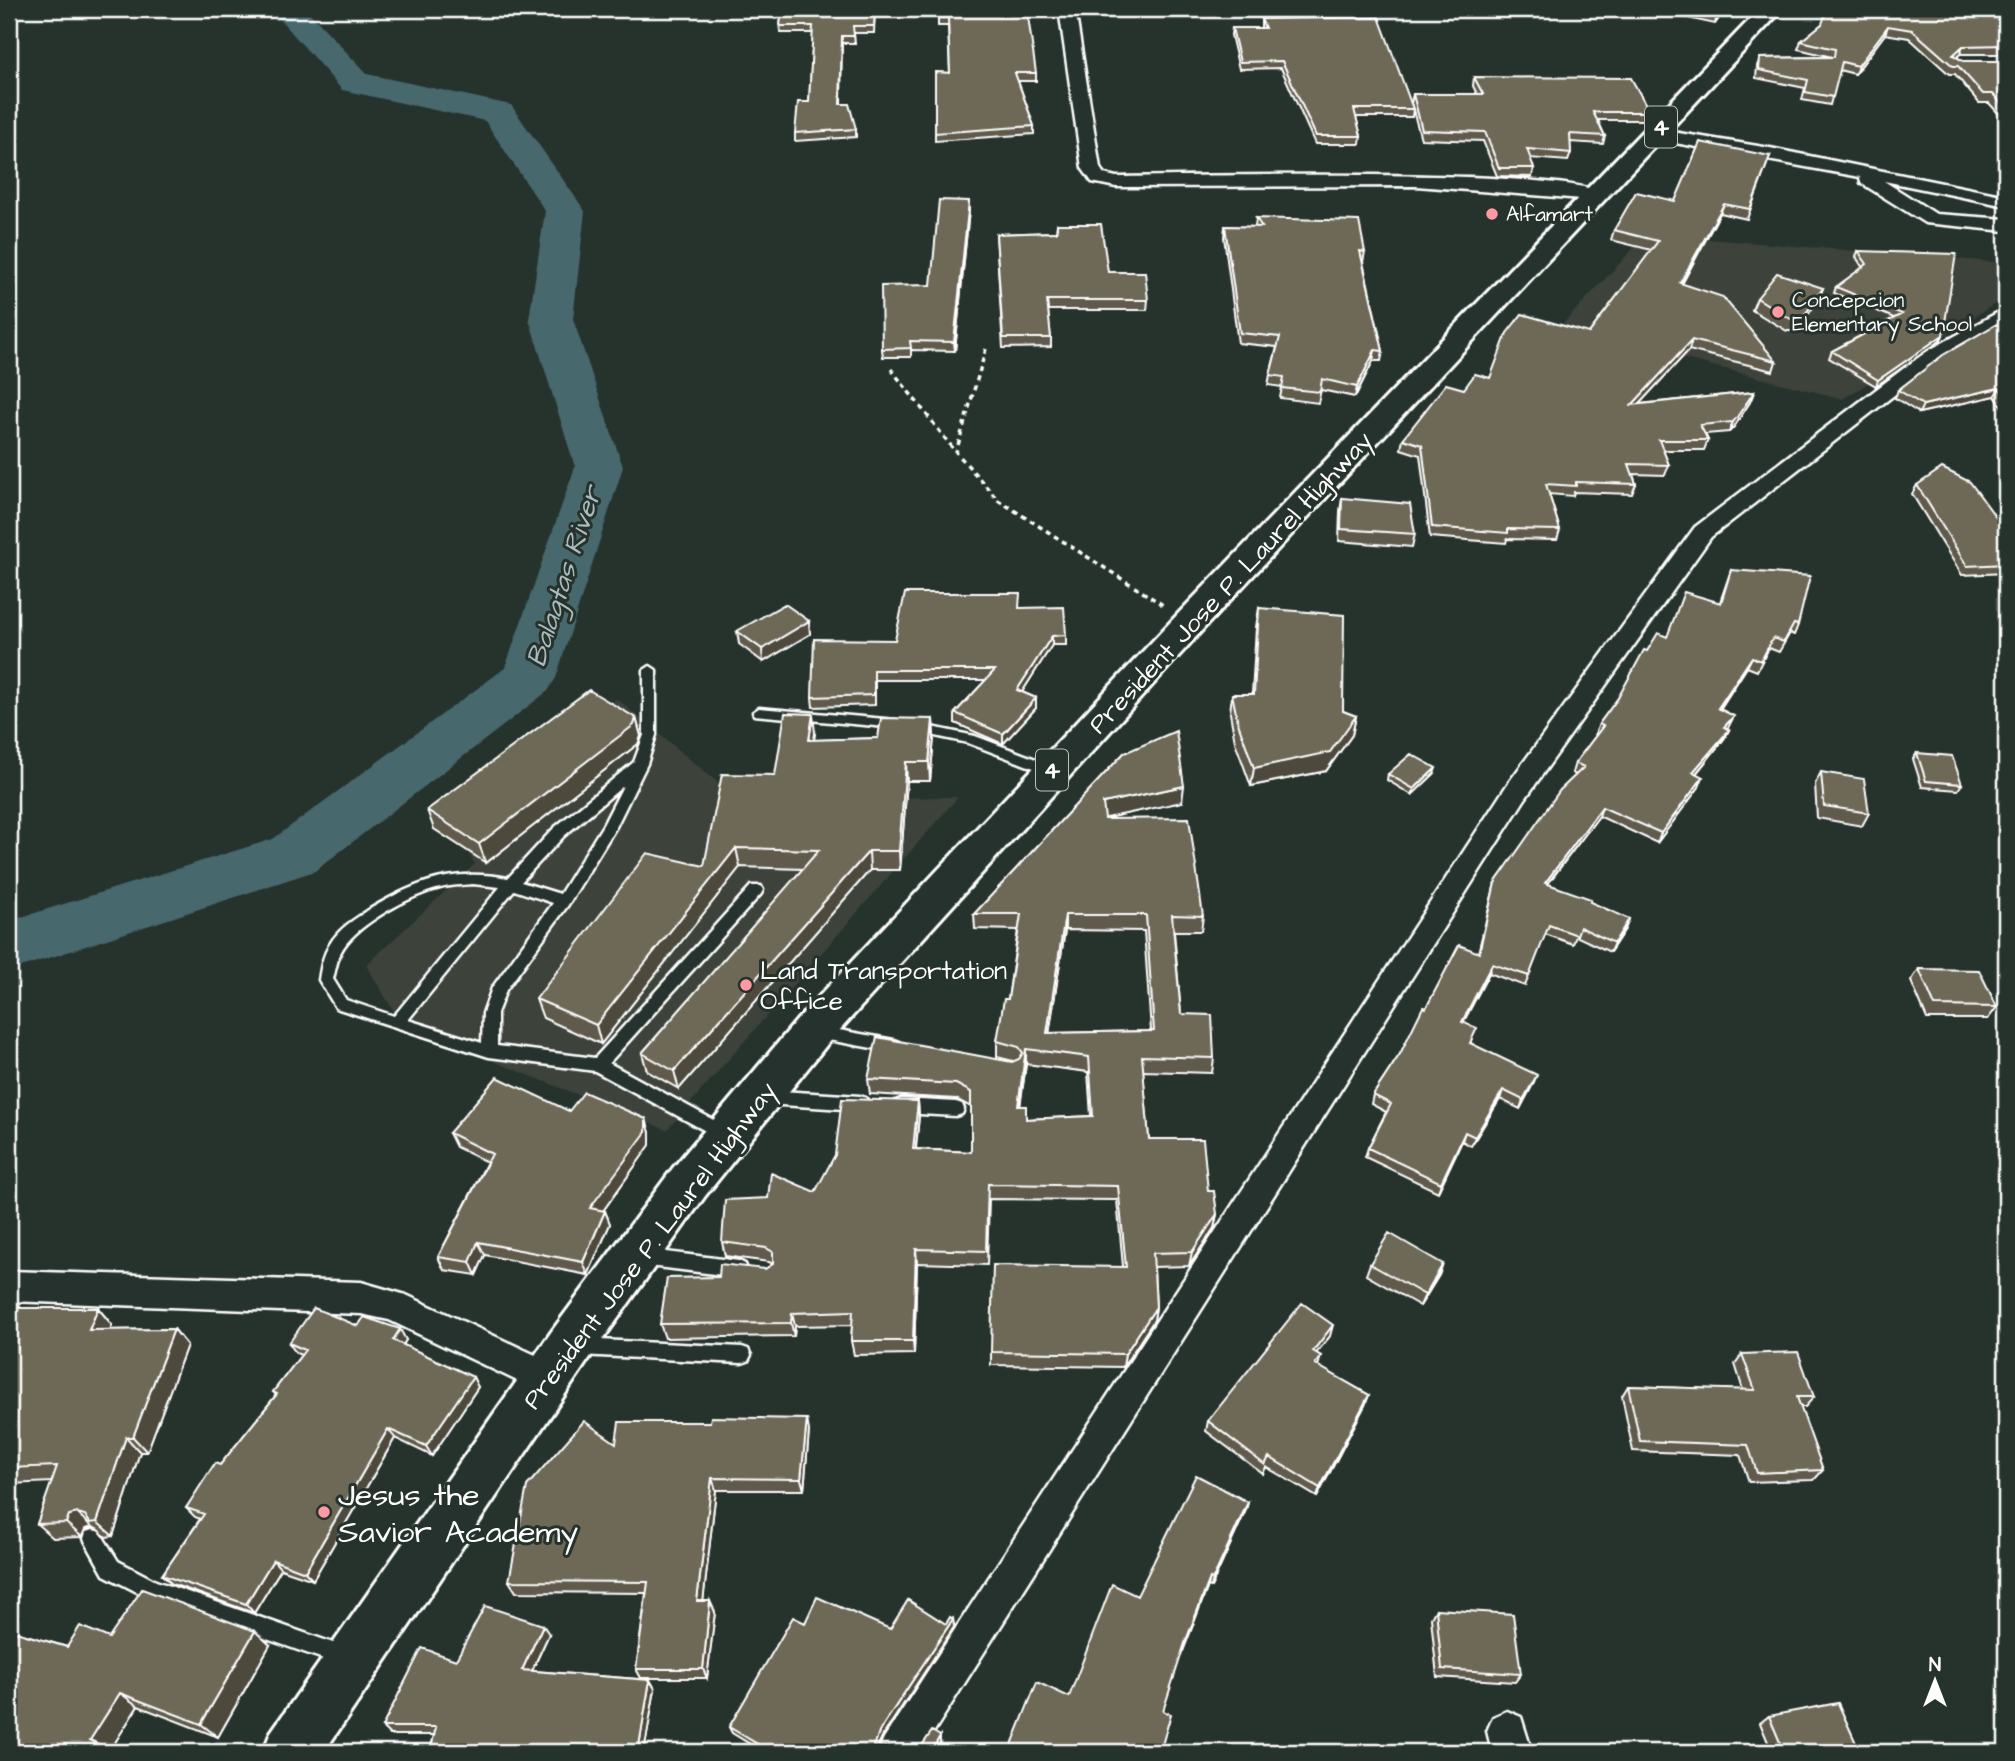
<svg xmlns="http://www.w3.org/2000/svg" width="2015" height="1761" viewBox="0 0 2015 1761" font-family="'Architects Daughter',sans-serif">
  <style>
    .built { fill: #3c433a }
    .lines { fill: none; stroke-linecap: round; stroke-linejoin: round }
    .river { fill: #46676d; fill-rule: evenodd }
    .service-casing { stroke: #fff; stroke-width: 5 }
    .minor-casing { stroke: #fff; stroke-width: 5 }
    .trunk-casing { stroke: #fff; stroke-width: 6 }
    .path { stroke: #fff; stroke-width: 3.5; stroke-dasharray: 5 4.5; stroke-linecap: butt }
    .service { fill: #26332d; fill-rule: evenodd }
    .minor { fill: #26332d; fill-rule: evenodd }
    .trunk { fill: #26332d; fill-rule: evenodd }
    .wall { fill: #5f5a4b; stroke: #fff; stroke-width: 2; fill-rule: evenodd }
    .shaded-wall { fill: #4d4a3d; stroke: #fff; stroke-width: 2 }
    .building { fill: #6e6957; stroke: #fff; stroke-width: 2; fill-rule: evenodd }
    .poi-dot { fill: #ff9aa2; stroke: #26332d; stroke-width: 2.5 }
    .labels { text-anchor: middle; stroke-width: 6; stroke-linejoin: round; paint-order: stroke }
    .far-poi-label { font-size: 21px; fill: #fff; stroke: #26332d; text-anchor: start }
    .shield { fill: #26332d; stroke: #bec2c0; stroke-width: 2 }
    .shield-label { font-size: 24px; font-weight: bold; fill: #fff }
    .street-label { font-size: 26px; fill: #fff; stroke: #26332d }
    .poi-label { font-size: 26px; fill: #fff; stroke: #26332d; text-anchor: start }
    .water-label { font-size: 28px; font-style: italic; fill: #acbbbd; stroke: #26332d }
    .near-poi-label { font-size: 32px; fill: #fff; stroke: #26332d; text-anchor: start }
  </style>
  <rect width="100%" height="100%" fill="#26332d"/>
  <filter id="ink" filterUnits="userSpaceOnUse"><feTurbulence type="fractalNoise" baseFrequency=".0143" numOctaves="2"/><feDisplacementMap in="SourceGraphic" scale="14" xChannelSelector="R" yChannelSelector="G"/><feConvolveMatrix kernelMatrix="1 2 1 2 8 2 1 2 1" color-interpolation-filters="sRGB"/></filter>
  <g filter="url(#ink)">
    <path class="built" d="M1647 234 2006 263V297L1843 399 1560 327Z
      M617 699 739 800 958 797 667 1130 402 1025 366 965 475 864 452 827Z"/>
    <g class="lines">
      <path class="river" d="M271 9H306L367 74 511 105 585 211 573 319 623 467 556 678 548 691 315 871 9 971V921L273 839 505 668 575 467 529 319 545 211 485 121 342 90Z"/>
      <g class="service-casing">
        <path id="service" d="M650 666 656 670V735L647 764 616 827 568 905 506 990 497 1013V1046L595 1058 751 886H761L763 890 761 894 609 1063 730 1129 732 1134 730 1139 724 1141 595 1071 489 1057 336 1008 319 980C321 967 323 955 330 944 339 928 355 919 370 909 417 881 453 868 508 878L554 828 634 762 644 735V670ZM623 786 603 825 560 894 521 882 564 836ZM473 884 500 887 394 1016 346 1000 333 979C336 969 337 957 343 948 359 923 411 895 440 888 451 885 462 885 473 884ZM514 890 553 903 492 988 483 1013 482 1043 408 1020Z
          M759 708 897 720 903 724 897 728 754 715 753 712Z
          M917 724 975 736 1057 767 1059 770 1052 775 968 743 912 731 911 728Z
          M817 1026 894 1040 899 1042 902 1046 899 1050 894 1052 817 1038 812 1036 809 1032 812 1028Z
          M765 1090 860 1096 866 1098 868 1103 866 1108 860 1110 765 1104 759 1102 757 1097 759 1092Z
          M901 1099 956 1102 962 1104 964 1109 962 1114 956 1116 901 1113 895 1111 893 1106 895 1101Z
          M641 1249 739 1261 745 1264 747 1269 745 1274 739 1277 641 1265 635 1262 633 1257 635 1252Z
          M579 1339 742 1347 748 1349 751 1355 748 1361 742 1363 579 1355 573 1353 570 1347 573 1341Z
          M93 1530 100 1532 118 1561 156 1581 353 1650 356 1657 353 1664 346 1667 145 1596 104 1575 84 1539 86 1532Z"/>
      </g>
      <g class="minor-casing">
        <path id="minor" d="M1059 9H1075L1100 168 1104 174 1116 177C1176 176 1581 167 1604 195L1595 200 1416 186 1116 187 1092 182 1082 168Z
          M1654 129 1770 148 2006 196V206L1884 181 1936 214 2006 219V231L1925 223 1861 183 1860 177 1648 138 1645 134 1648 130Z
          M2006 308V322L1938 361 1711 537 1525 799 921 1752H878L884 1738 1507 785 1695 527 1924 353Z
          M9 1271 361 1282 406 1295 559 1366 565 1378 559 1390 547 1395 389 1320 361 1314 9 1301Z
          M1507 1711 1521 1717 1532 1752H1492L1487 1731 1493 1717Z"/>
      </g>
      <g class="trunk-casing">
        <path id="trunk" d="M1760 9H1783L1203 629 828 1043 705 1196 586 1363 324 1752H263L271 1732 552 1331 673 1168 798 1019 1179 613Z"/>
      </g>
      <path class="path" d="M986 349 956 452 998 500 1163 605
        M891 369 955 451"/>
      <use href="#service" class="service"/>
      <use href="#minor" class="minor"/>
      <use href="#trunk" class="trunk"/>
    </g>
    <path class="wall" d="M782 9H875L874 33H854L855 43H842L841 104 856 129V137L795 141V133L809 102 813 33H781L780 26Z
      M940 9 1036 73V81H1018L1034 126V134L935 141V72L950 73 948 26H938V18Z
      M1646 9H1725L1715 24Z
      M2006 9V54H1960L1957 57 1963 61H2006V122L1989 103H1979L1955 74H1949L1909 38 1885 34 1855 74 1839 70 1830 105 1802 100 1805 88 1756 78 1757 66 1760 58 1832 57 1798 49 1801 41 1822 24Z
      M1261 19 1413 109 1412 117H1356L1361 136 1360 144H1315L1281 68 1239 69 1231 35 1232 28H1261Z
      M1474 77 1650 112 1648 120H1598L1605 136 1603 144 1570 142 1571 153 1568 161 1530 158 1534 168 1532 177 1497 176 1483 141 1421 139 1411 103 1413 94H1477L1473 86Z
      M1770 156 1747 219 1720 213 1682 284 1776 361 1773 371 1689 350 1639 404 1754 392 1750 402 1733 428 1729 432 1705 434 1708 440 1704 450H1663L1669 465 1665 475 1633 474 1636 484 1632 494 1574 492 1573 496 1549 494 1560 530 1557 540 1507 539 1506 543 1430 537 1420 455 1401 449 1403 439 1464 389 1589 333 1652 250 1611 240 1614 230Z
      M969 210 955 351 911 350V357H883L882 349 931 285Z
      M1256 218 1365 252 1363 262 1383 351 1381 361H1373L1355 397 1321 390 1318 403 1280 398 1282 387 1268 385 1270 375 1277 347 1238 343 1224 237 1225 226 1255 227Z
      M1057 224 1108 272 1148 300 1147 310H1048L1051 338V347L1003 348 996 234 1056 232Z
      M1858 251 1943 335 1940 341 1876 386 1829 358 1832 351 1894 318 1834 293 1836 287 1863 268 1856 257Z
      M1823 288 1818 300 1797 331H1787L1752 310 1757 298Z
      M2006 329V411L2005 412 1995 396 1919 413 1895 398 1898 390Z
      M1917 485 2006 531V573L1962 575 1912 494Z
      M1342 498 1415 534 1412 547 1339 541 1340 511Z
      M1731 570 1798 625 1794 635 1790 633 1779 652 1769 648 1757 671 1747 667 1720 709 1729 726 1727 729 1729 730 1724 739 1696 774 1699 787 1657 843 1599 816 1548 884 1629 919 1625 929 1610 952 1576 936 1573 944 1545 934 1525 986 1489 973 1463 1023 1471 1043 1533 1084 1520 1109 1500 1099 1471 1146 1462 1141 1438 1192 1365 1157 1368 1148 1386 1112 1371 1104 1373 1095 1400 1054 1426 1008 1478 953 1495 883 1576 775 1572 773 1575 763 1597 734H1595L1599 724 1618 698 1647 651 1720 602Z
      M1020 608 1066 635V645H1052L1022 692 1036 698V708L1003 744 955 723V713L986 680H875V705L813 707 812 697 895 640Z
      M1259 608 1343 711 1356 716 1352 735 1326 771 1251 786 1235 742 1230 713 1232 694H1252L1256 627Z
      M809 621 810 634 763 662 739 644 737 631Z
      M636 718 641 736 638 744 486 863 434 829 427 810Z
      M933 719 934 738 930 781H907L900 870H870L679 1089 647 1071 642 1053 803 869 740 867 601 1044 543 1018 536 999 704 866 775 775 815 733 814 740 878 738Z
      M1124 753 1182 802 1105 818 1203 916 1201 931H1174L1181 1014 1214 1058 1212 1073 1143 1071 1149 1139 1208 1191 1217 1214 1214 1228 1189 1266 1154 1267 1156 1307 1154 1320 1123 1367 991 1365V1352L1123 1267 1117 1200 989 1199 987 1265 917 1263 914 1354 854 1355 851 1341 852 1325 795 1326 794 1336 665 1338 660 1324 719 1277 765 1269 773 1264 769 1262 725 1256 722 1242 768 1198 815 1192 918 1101 919 1116 916 1149 971 1152V1107L956 1099 870 1094 868 1079 1013 1061 997 1057V1041L1008 999 1018 930 975 929 974 914ZM1065 930 1144 931 1151 1031 1049 1033ZM1026 1064 1088 1072 1091 1116 1026 1119 1020 1106Z
      M1917 753 1962 784 1958 790 1922 787 1913 759Z
      M1821 772 1869 813 1862 826 1817 818 1815 784Z
      M1388 774H1434L1412 795 1387 780Z
      M1919 969 1997 1007 1988 1019H1927L1911 981Z
      M569 1111 646 1119 650 1133V1145L603 1211H605L610 1224 588 1275 485 1255 476 1275 444 1270 438 1257 487 1162 456 1147 449 1133Z
      M1370 1264H1443L1439 1275 1420 1306 1366 1275Z
      M9 1301 15 1302 21 1308H98L112 1325 110 1330 174 1329 187 1345 147 1452H140L113 1536 106 1537 97 1529 92 1527 85 1529 82 1537 53 1538 37 1524 52 1482 9 1484Z
      M358 1326 406 1340 403 1345 478 1387 432 1456 395 1438 313 1580 281 1569 254 1613 172 1584 162 1575 200 1519 195 1517 186 1508 276 1395 273 1392 301 1355 296 1353 289 1343Z
      M1330 1336 1316 1353 1321 1356 1318 1366 1369 1395 1365 1405 1317 1497 1266 1467 1263 1474 1206 1431 1208 1421Z
      M1742 1354 1814 1397 1805 1407H1800L1823 1470 1814 1480 1749 1482 1740 1455 1633 1451 1622 1396 1628 1386 1743 1390 1735 1364Z
      M710 1422 809 1431 804 1490H716L703 1601 715 1612 707 1678H641L636 1669 646 1593 516 1592 509 1581 616 1443Z
      M1248 1502 1246 1510 1211 1587 1208 1586 1183 1651 1069 1697 1137 1596Z
      M1436 1609 1521 1674 1515 1682 1437 1677 1431 1618Z
      M953 1619 954 1627 882 1737 878 1746 920 1748 940 1743 935 1752H763L732 1733 729 1727 805 1623 890 1629 946 1624Z
      M9 1630 67 1647 109 1638 270 1645 218 1737 138 1706 110 1750 9 1690Z
      M549 1634 532 1671 650 1680 655 1689 644 1752H430L434 1735H390L382 1727 456 1660Z
      M1769 1716 1860 1752H1772L1760 1723Z"/>
    <path class="shaded-wall" d="M1722 9H1725L1715 24 1717 15Z
      M1888 26 1885 34 1855 74 1858 66Z
      M1963 46 1960 54 1950 63 1953 55Z
      M969 201V210L955 351 954 342Z
      M1724 204 1720 213 1677 293 1680 283Z
      M1823 288 1818 300 1797 331 1802 319Z
      M1943 335 1940 341 1876 386 1878 380Z
      M1692 340 1689 350 1629 415 1632 405Z
      M1375 350 1373 361 1355 397 1357 387Z
      M1999 388 1995 396 1919 413 1923 405Z
      M1754 392 1750 402 1733 428 1729 432 1733 422Z
      M809 621 810 634 763 662 762 649Z
      M1052 636V645L1017 700V690Z
      M1752 657 1747 667 1714 718 1718 708Z
      M1036 698V708L1003 744V734Z
      M813 714 815 733 811 759 809 740Z
      M1356 716 1352 735 1326 771 1251 786 1254 768Z
      M1734 716 1729 726 1719 737 1724 727Z
      M636 718 641 736 638 744 486 863 479 844Z
      M933 719 934 738 930 781 929 762Z
      M1729 730 1724 739 1689 782 1693 772Z
      M906 762 907 781 900 870 899 851Z
      M1436 768 1434 774 1412 795 1414 789Z
      M1703 777 1699 787 1657 843 1661 833Z
      M1184 786 1182 802 1102 819 1103 803Z
      M1602 807 1599 816 1541 892 1545 883Z
      M736 848 740 867 601 1044 596 1025Z
      M869 851 870 870 679 1089 674 1071Z
      M1065 915V930L1047 1048V1033Z
      M1629 919 1625 929 1610 952 1614 943Z
      M1492 964 1489 973 1458 1032 1462 1022Z
      M1026 1049V1064L1018 1121V1106Z
      M1537 1075 1533 1084 1520 1109 1523 1100Z
      M1503 1090 1500 1099 1471 1146 1475 1137Z
      M918 1101 919 1116 914 1163 913 1149Z
      M646 1119 650 1133V1145L595 1222 590 1208Z
      M1465 1132 1462 1141 1438 1192 1441 1183Z
      M605 1211 610 1224 588 1275 583 1262Z
      M1217 1214 1214 1228 1189 1266 1192 1252Z
      M478 1242 485 1255 476 1275 470 1262Z
      M916 1249 917 1263 914 1354 913 1341Z
      M1443 1264 1439 1275 1420 1306 1425 1295Z
      M15 1302 30 1318 11 1308Z
      M1156 1307 1154 1320 1123 1367 1125 1354Z
      M98 1308 112 1325 104 1346 89 1330Z
      M792 1313 795 1326 794 1336 791 1323Z
      M1333 1325 1330 1336 1310 1361 1313 1351Z
      M174 1329 187 1345 147 1452 133 1437Z
      M400 1329 406 1340 399 1351 393 1340Z
      M473 1377 478 1387 432 1456 426 1446Z
      M1369 1395 1365 1405 1317 1497 1320 1488Z
      M807 1419 809 1431 804 1490 801 1479Z
      M388 1429 395 1438 313 1580 305 1572Z
      M126 1437 140 1452 113 1536 97 1522Z
      M712 1478 716 1490 702 1612 697 1601Z
      M1248 1502 1246 1510 1211 1587 1213 1579Z
      M77 1513 92 1527 85 1529 82 1537 66 1523 69 1515Z
      M273 1560 281 1569 254 1613 246 1604Z
      M1210 1578 1208 1586 1183 1651 1185 1643Z
      M710 1601 715 1612 707 1678 703 1669Z
      M953 1619 954 1627 882 1737 875 1752 874 1746 880 1730Z
      M543 1625 549 1634 528 1679 522 1670Z
      M255 1631 270 1645 218 1737 201 1724Z
      M650 1680 655 1689 644 1752H638Z
      M120 1693 138 1706 109 1752 90 1740Z
      M940 1736V1743L935 1752H931Z"/>
    <path class="building" d="M782 9H875L874 26H853L854 36H842L840 104H849L856 129 795 133 798 102H809L813 26H780Z
      M940 9H1027L1036 73H1015L1034 126 935 133V72L950 73 948 18H938Z
      M1687 9H1722L1717 15Z
      M1827 9H2006V45L1963 46 1953 55 1963 61H2006V109L1993 94H1983L1958 66H1953L1912 30 1888 26 1858 66 1842 62 1833 97 1805 92 1808 80 1759 70 1760 58 1834 57 1835 49 1801 41 1822 24Z
      M1379 17 1413 109H1354L1361 136H1316L1282 61 1240 62 1232 28H1265L1261 19Z
      M1474 77 1631 78 1650 112H1593L1605 136 1570 134 1571 153 1527 149 1534 168H1499L1485 132 1422 130 1413 94H1483Z
      M1700 142 1770 156 1750 209 1724 204 1680 283 1723 297 1776 361 1692 340 1632 405 1754 392 1737 417 1733 422 1700 425 1708 440H1659L1669 465 1629 464 1636 484 1576 482V486L1546 484 1560 530 1508 529V533L1432 527 1422 445 1403 439 1446 384 1464 389 1475 374 1490 378 1507 333 1522 314 1589 333 1658 241 1614 230 1636 192 1675 201Z
      M939 200 969 201 954 342 910 341 911 348 882 349 881 286 931 285Z
      M1256 218 1359 221 1365 252 1360 251 1383 351 1375 350 1357 387 1322 379 1320 392 1282 388 1284 377 1270 375 1280 337 1240 333 1225 226 1262 227Z
      M1057 224H1101L1108 272H1145L1148 300H1047L1051 338H1003L996 234 1057 232Z
      M1858 251 1956 254 1943 335 1878 380 1832 351 1902 314 1836 287 1867 264Z
      M1777 273 1823 288 1802 319H1791L1757 298Z
      M1997 324 2006 329V399L1999 388 1923 405 1898 390 1943 355Z
      M1942 468 1970 482 2006 531V564L1967 566 1917 485Z
      M1342 498 1410 504 1415 534 1341 529Z
      M1731 570 1810 576 1798 625 1794 624 1784 642 1773 638 1761 661 1752 657 1718 708 1734 716 1724 727 1729 730 1693 772 1703 777 1661 833 1602 807 1545 883 1591 899 1590 902 1629 919 1614 943 1580 927 1577 935 1549 925 1529 976 1492 964 1462 1022 1477 1028 1470 1043 1537 1075 1523 1100 1503 1090 1475 1137 1465 1132 1441 1183 1368 1148 1391 1104 1373 1095 1400 1054 1423 1007 1426 1008 1459 945 1479 953 1495 883 1560 790 1584 767 1575 763 1603 726 1599 724 1618 698 1644 650 1647 651 1658 633 1667 637 1684 592 1721 603Z
      M905 593H1020L1019 608 1064 607 1066 635 1052 636 1017 690 1036 698 1003 734 955 713 995 670H874V695L812 697 814 639 895 640Z
      M785 604 809 621 762 649 737 631Z
      M1259 608 1344 615 1343 711 1356 716 1330 752 1254 768 1238 723 1232 694H1254Z
      M589 690 636 718 634 725 479 844 427 810Z
      M785 713 813 714 809 740 878 738 881 718 933 719 929 762H906L899 851H869L674 1071 642 1053 819 850 736 848 596 1025 536 999 647 853 704 866 722 774 775 775Z
      M1176 731 1184 786 1103 803 1105 819 1189 818 1203 916 1172 915 1181 1014 1212 1015 1214 1058 1142 1056 1149 1139H1203L1208 1191H1214L1217 1214 1192 1252 1153 1253 1156 1307 1125 1354 991 1352 993 1265 1126 1267 1118 1186 988 1184 986 1251 916 1249 913 1341H851L853 1311 792 1313 791 1323 660 1324 667 1278 719 1277 720 1264 765 1269 773 1264V1252L766 1248 722 1242 725 1200 768 1198 771 1173 815 1192 835 1155 842 1099 918 1101 913 1149 971 1152V1092L956 1084 868 1079 877 1037 1012 1062 1019 1059 1023 1053 1019 1047 997 1041 1004 999H1008L1021 914H974L1124 753ZM1065 915H1146L1154 1031 1047 1033ZM1026 1049 1089 1057 1093 1116 1026 1119V1106H1018Z
      M1917 753 1952 756 1962 784 1926 781Z
      M1411 754 1436 768 1414 789 1388 774Z
      M1821 772 1864 779 1869 813 1824 806Z
      M1919 969 1979 970 1997 1007 1935 1006Z
      M497 1077 569 1111 584 1092 646 1119V1132L590 1208 605 1211 583 1262 478 1242 470 1262 438 1257 492 1154 449 1133Z
      M1389 1233 1443 1264 1425 1295 1370 1264Z
      M9 1301 15 1302 11 1308H98L89 1330 174 1329 133 1437H126L97 1522 90 1523 85 1515 77 1513 69 1515 66 1523 37 1524 57 1466 9 1468Z
      M1302 1303 1333 1325 1313 1351 1321 1356 1315 1364 1369 1395 1320 1488 1269 1457 1265 1465 1208 1421Z
      M314 1308 358 1326 364 1317 400 1329 393 1340 473 1377 426 1446 388 1429 305 1572 273 1560 246 1604 162 1575 204 1514 186 1508 215 1463 220 1465 277 1394 273 1392 305 1350 289 1343Z
      M1798 1352 1814 1397H1797L1823 1470 1757 1473 1748 1445 1640 1441 1628 1386 1755 1390 1742 1354Z
      M711 1417 807 1419 801 1479 712 1478 697 1601H710L703 1669H636L648 1582 509 1581 527 1486 584 1421 616 1443 619 1422H710Z
      M1196 1475 1248 1502 1213 1579 1210 1578 1185 1643 1163 1711 1171 1714 1160 1752H1009L1037 1682 1069 1697 1112 1584 1137 1596Z
      M142 1589 255 1631 201 1724 120 1693 90 1740 115 1752H9V1693L15 1684 9 1683V1630L67 1647 80 1626 109 1638Z
      M817 1597 890 1629 908 1600 946 1624 950 1617 953 1619 880 1730 874 1746 920 1748 932 1731 940 1736 931 1752H771L729 1727 793 1617 805 1623Z
      M485 1606 543 1625 522 1670 650 1680 638 1752H430L436 1727H382L422 1648 456 1660Z
      M1436 1609 1513 1614 1521 1674 1442 1669Z
      M1838 1703 1860 1752H1784L1769 1716Z"/>
  </g>
  <g class="poi-dot">
    <circle cx="1492" cy="214" r="7"/>
    <circle cx="1778" cy="312" r="7"/>
    <circle cx="746" cy="985" r="7"/>
    <circle cx="324" cy="1512" r="7"/>
  </g>
  <g class="labels">
    <g class="far-poi-label">
      <text x="1506" y="221">Alfamart</text>
      <text x="1792" y="307">Concepcion<tspan x="1792" dy="24">Elementary School</tspan></text>
    </g>
    <g class="shield">
      <rect x="1645" y="106.5" width="32" height="41" rx="5"/>
      <rect x="1036" y="749.5" width="32" height="41" rx="5"/>
    </g>
    <g class="shield-label">
      <text x="1661" y="135">4</text>
      <text x="1052" y="778">4</text>
    </g>
    <g class="street-label">
      <text transform="translate(1230 582) rotate(-47)" y="9">President Jose P. Laurel Highway</text>
      <text transform="translate(649 1245) rotate(-53)" y="9">President Jose P. Laurel Highway</text>
    </g>
    <g class="poi-label">
      <text x="760" y="979">Land Transportation<tspan x="760" dy="30">Office</tspan></text>
    </g>
    <g class="water-label">
      <text transform="translate(563 576) rotate(-72)" y="10">Balagtas River</text>
    </g>
    <g class="near-poi-label">
      <text x="338" y="1505">Jesus the<tspan x="338" dy="37">Savior Academy</tspan></text>
    </g>
  </g>
  <rect width="2015" height="1761" fill="none" stroke="#26332d" stroke-width="35"/>
  <rect x="18" y="18" width="1980" height="1726" fill="none" stroke="#fff" stroke-width="2.5" filter="url(#ink)"/>
  <g transform="translate(1935 1681)" stroke="#26332d" stroke-width="5" paint-order="stroke">
  <path d="M0-5L12 26L0 18L-12 26Z" fill="#ffffff"/>
  <text y="-10" font-size="19" font-weight="bold" text-anchor="middle" fill="#ffffff">N</text>
  </g>
</svg>
